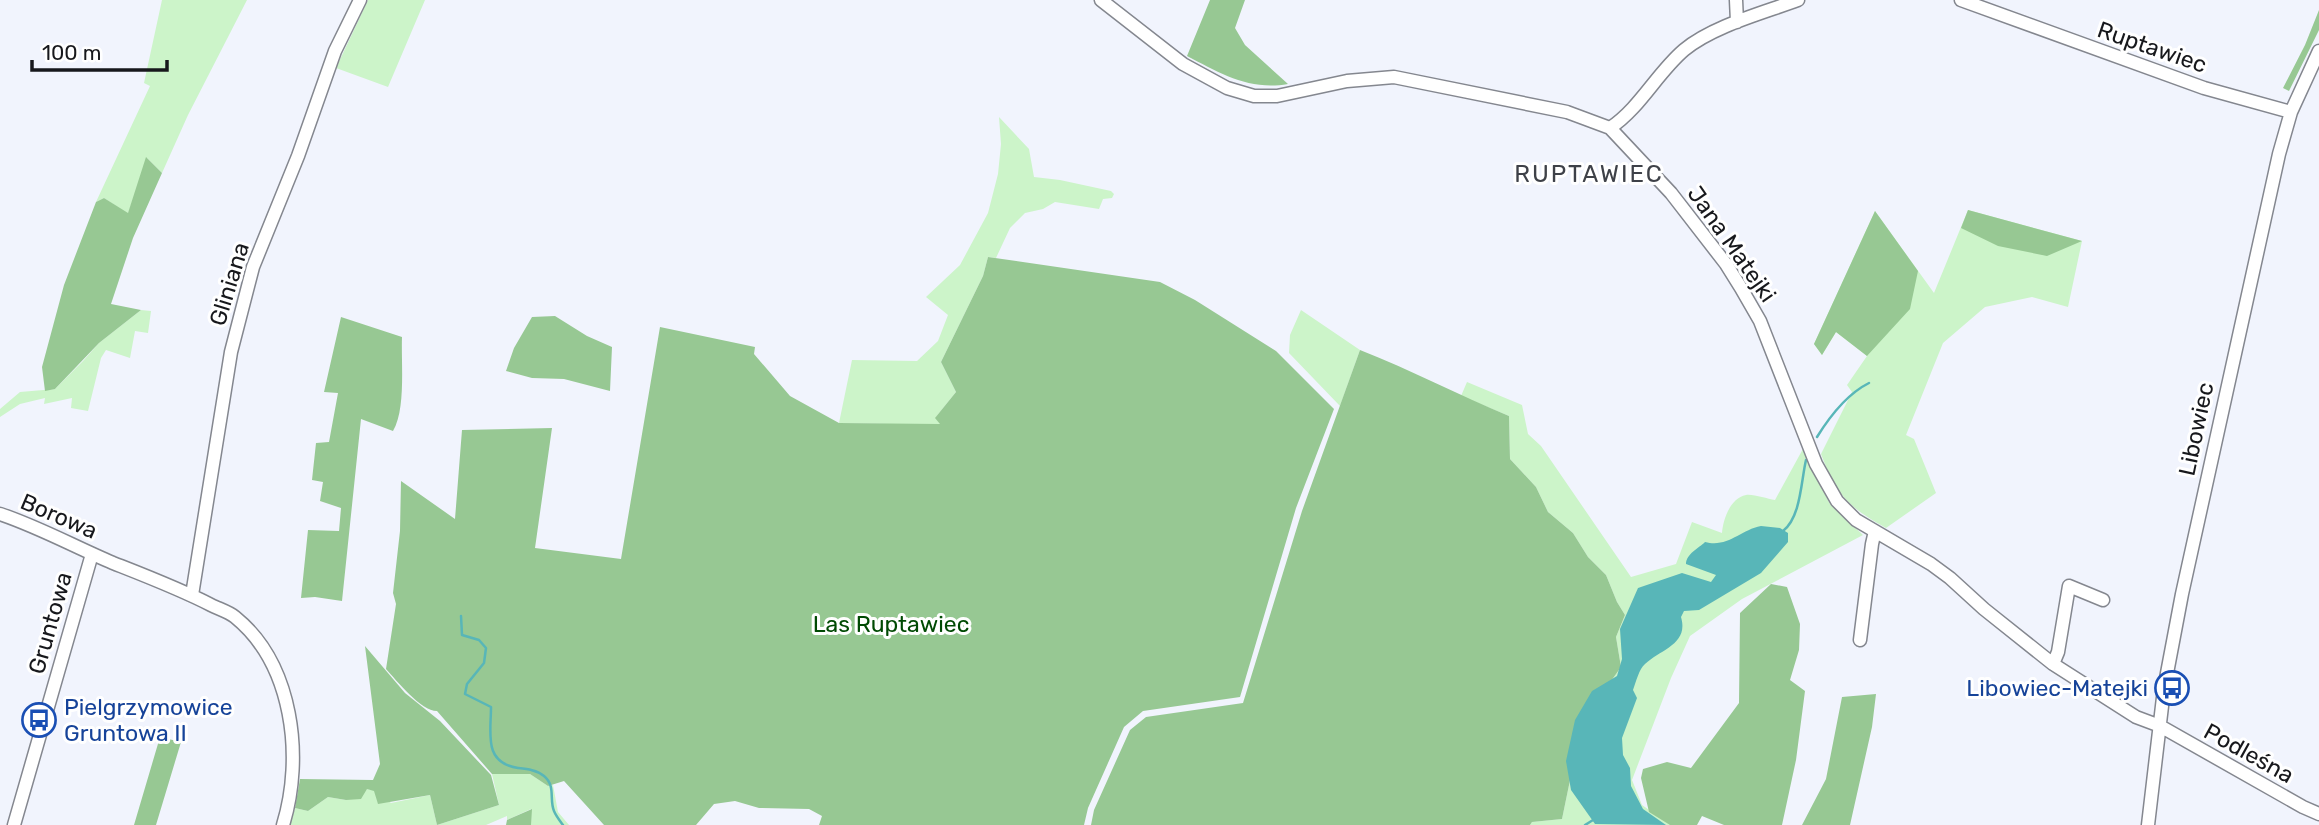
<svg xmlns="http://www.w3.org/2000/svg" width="2319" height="825" viewBox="0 0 2319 825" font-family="Rubik,sans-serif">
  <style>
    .green { fill: #ccf4c9 }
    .forest { fill: #97c893 }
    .water { fill: #58b6b8 }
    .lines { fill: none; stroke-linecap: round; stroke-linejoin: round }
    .stream { stroke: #58b6b8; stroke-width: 2.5 }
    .minor-casing { stroke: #84878f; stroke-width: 15 }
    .minor { stroke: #fff; stroke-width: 12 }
    .labels { text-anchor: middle; stroke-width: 6; stroke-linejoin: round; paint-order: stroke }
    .street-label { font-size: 23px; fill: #17181c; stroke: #fff }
    .park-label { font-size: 23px; fill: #004a03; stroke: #fff }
    .transit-label { font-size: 23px; fill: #164399; stroke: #fff; text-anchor: end }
    .neighbourhood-label { font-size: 24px; letter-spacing: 2px; fill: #3e4148; stroke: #fff }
  </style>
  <rect width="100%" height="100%" fill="#f1f4fd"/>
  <path class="green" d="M162 0H247L188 115 162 173 147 158 128 214 104 198 96 202 150 86 144 83Z
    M368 0H425L388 87 336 68Z
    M999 117 1029 149 1034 177 1060 180 1111 191 1114 194 1112 198 1103 199 1099 209 1055 202 1043 209 1025 213 1010 228 996 258 988 257 983 276 941 362 956 392 936 417 941 425 839 423 852 360 917 361 938 341 948 315 926 297 960 265 988 213 998 174 1001 144Z
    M1968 210 2082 241 2068 307 2032 297 1985 307 1943 343 1906 435 1914 439 1936 493 1886 528C1848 507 1836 494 1821 454L1852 392 1847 385 1867 356 1836 332 1822 355 1814 344 1875 211 1934 293Z
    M141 310 151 311 148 333 135 331 130 358 106 350 101 358 88 411 71 408 72 398 44 404 45 398 20 404 0 417V409L20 392 55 389 83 361 99 343Z
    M1301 310 1360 350 1340 406 1289 353 1290 335Z
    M1467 382 1522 405 1528 434 1541 446 1631 577 1676 564 1692 522 1722 533C1723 520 1730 498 1746 495 1754 494 1767 499 1775 500L1804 447 1815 475 1830 504 1863 535 1742 599 1690 636 1671 678 1632 780 1642 805 1671 825H1530L1532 822 1562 819 1582 722 1621 667 1616 637 1625 615 1617 602 1606 575 1588 557 1573 533 1548 512 1536 487 1510 459 1509 416 1461 396Z
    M492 774H530L548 786 553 785 558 812 569 825H531V809L507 820V816L486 825H437L499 805Z
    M367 789 374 790 391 803 430 795 437 825H290L295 808 308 811 328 797 346 800Z"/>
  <path class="forest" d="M1210 0H1245L1235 28 1245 45 1288 84C1249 91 1220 73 1187 56Z
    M2319 10V30L2289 91 2283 88 2305 45Z
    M146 157 162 173 133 238 111 304 141 310 99 343 55 389 45 391 42 367 64 285 96 202 104 198 128 213Z
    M1968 210 2082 241 2047 256 1998 246 1961 228Z
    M1875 211 1918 271 1910 309 1867 356 1836 332 1822 355 1814 344Z
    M988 257 1160 282 1195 300 1276 351 1334 409 1296 508 1240 697 1143 711 1124 727 1088 808 1084 825H819L822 816 809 809 759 808 735 801 714 804 696 825H604L564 781 548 786 530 774H492L437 711C421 711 397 681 386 669L396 604 393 593 400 531 401 481 455 519 462 430 552 428 535 548 621 559 660 327 755 347 754 354 790 396 839 423 940 424 935 418 956 392 941 362 983 276Z
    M555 316 587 336 612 347 610 391 564 379 532 378 506 371 514 348 532 317Z
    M341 317 402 337C401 363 406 409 393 431L361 419 342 601 315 597 301 598 308 530 339 531 341 508 320 501 323 482 312 480 316 443 329 442 338 393 324 392Z
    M1360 350C1411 370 1459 395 1509 416L1510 459 1536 487 1548 512 1573 533 1588 557 1606 575 1617 602 1625 615 1616 637 1621 667 1582 722 1562 819 1532 822 1530 825H1091L1094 810 1130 730 1146 717 1243 703 1302 511Z
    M1771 584 1787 587 1800 624 1799 650 1790 680 1805 691 1796 760 1782 825H1724L1702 816 1697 825H1670L1649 812 1641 778 1643 769 1667 762 1691 768 1739 703 1740 613Z
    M365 646 405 693 440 721 491 775 499 805 437 825 430 795 378 804 374 791 367 789 361 799 346 800 328 797 308 811 295 808 300 779 373 780 380 764Z
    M1876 694 1872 727 1850 825H1802L1826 779 1842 697Z
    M160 737 181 742 156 825H134Z
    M532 809 531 825H506L507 820Z"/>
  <path class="water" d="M1761 526 1780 528 1788 533V542L1761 573 1699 610 1684 611 1681 617C1689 644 1661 649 1645 664 1639 669 1636 682 1633 690L1637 698 1622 738 1623 755 1630 768 1631 786 1643 809 1666 825 1595 824 1571 790 1566 761 1575 720 1592 691 1617 676 1622 659 1620 629 1638 588 1682 573 1711 582 1716 575 1686 564C1686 554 1699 548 1705 542 1728 548 1740 530 1761 526Z"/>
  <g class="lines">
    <path class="stream" d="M1817 437C1830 416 1847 394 1869 383
      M1783 531C1801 517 1801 481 1806 460
      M461 616 462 635 479 640 486 648 484 663 467 684 465 694 491 707C491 733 483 763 518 768 527 769 537 770 544 776 556 786 549 799 554 811 556 816 560 821 563 825
      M1585 825 1593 820"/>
    <g class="minor-casing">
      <path id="minor" d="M1101 0 1183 64 1227 88 1254 96H1277L1347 81 1394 77 1567 112 1610 128 1671 193 1726 264 1741 288 1760 321 1816 464 1837 501 1856 520 1931 564 1950 578 1984 609 2053 664 2136 717 2160 726 2303 807 2319 814
        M1736 0 1737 22
        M1961 0 2204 88 2291 112
        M1610 128C1640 108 1657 73 1684 50 1713 26 1763 13 1798 0
        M0 514C39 527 75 547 113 563 146 576 180 589 211 605 219 609 229 612 235 617 293 664 304 757 283 825
        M192 595 231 352 253 267 298 156 335 51 360 0
        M1860 640 1872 544 1875 531
        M2053 664 2058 652 2069 586 2103 600
        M14 825 92 554
        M2148 825 2164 689 2182 594 2279 154 2291 112 2319 51"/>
    </g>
    <use href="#minor" class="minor"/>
  </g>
  <defs>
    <g id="bus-ring" transform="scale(1.75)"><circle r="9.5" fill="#fff" stroke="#1a4fb4" stroke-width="1.5"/><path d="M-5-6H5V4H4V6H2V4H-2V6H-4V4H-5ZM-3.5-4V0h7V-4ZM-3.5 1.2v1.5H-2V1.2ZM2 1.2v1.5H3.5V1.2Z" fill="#1a4fb4"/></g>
  </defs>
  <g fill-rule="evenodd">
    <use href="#bus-ring" x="2172" y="688"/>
    <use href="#bus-ring" x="39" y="720"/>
  </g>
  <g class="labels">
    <g class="street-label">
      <text transform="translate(2152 47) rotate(19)" y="8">Ruptawiec</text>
      <text transform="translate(1732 244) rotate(55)" y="8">Jana Matejki</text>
      <text transform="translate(229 284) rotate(-73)" y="8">Gliniana</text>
      <text transform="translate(2196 429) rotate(-78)" y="8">Libowiec</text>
      <text transform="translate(59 516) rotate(23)" y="8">Borowa</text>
      <text transform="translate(50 623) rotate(-74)" y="8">Gruntowa</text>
      <text transform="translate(2249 753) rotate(29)" y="8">Podleśna</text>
    </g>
    <g class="park-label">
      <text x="891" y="632">Las Ruptawiec</text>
    </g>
    <g class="transit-label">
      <text x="2148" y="696">Libowiec-Matejki</text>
      <text x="64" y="715" text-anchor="start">Pielgrzymowice<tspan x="64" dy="26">Gruntowa II</tspan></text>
    </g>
    <g class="neighbourhood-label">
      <text x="1589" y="182">RUPTAWIEC</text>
    </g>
  </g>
  <path d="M32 60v10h135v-10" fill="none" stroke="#17181c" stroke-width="3.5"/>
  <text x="42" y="60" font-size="21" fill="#17181c" stroke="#ffffff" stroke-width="5" paint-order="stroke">100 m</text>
</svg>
